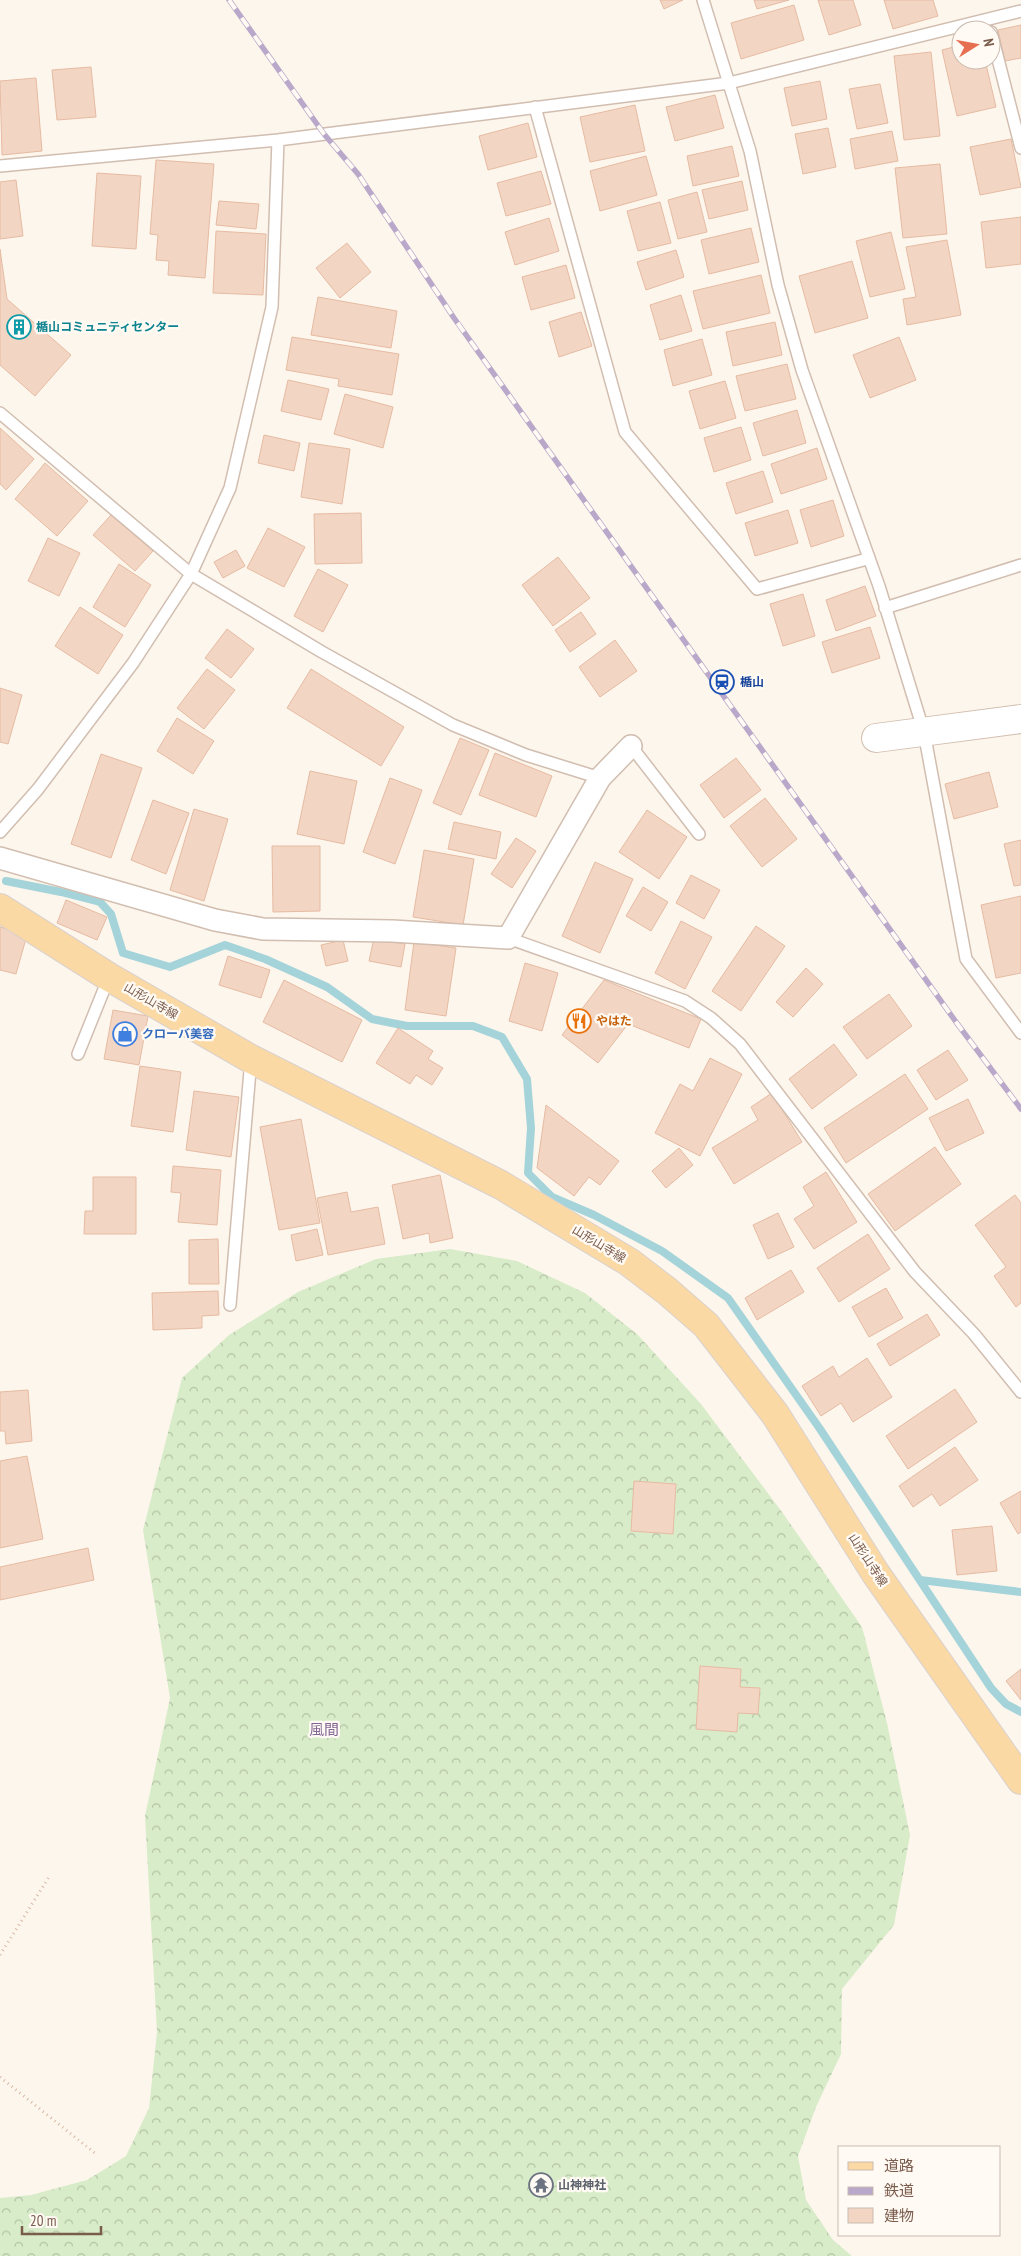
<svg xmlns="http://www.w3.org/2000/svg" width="1021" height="2256" viewBox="0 0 1021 2256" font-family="'PT Sans Narrow','Noto Sans JP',sans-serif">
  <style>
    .forest { fill: url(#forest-crowns) }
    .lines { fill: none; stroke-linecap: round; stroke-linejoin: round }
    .stream { stroke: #a5d3da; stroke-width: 8 }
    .building { fill: #f3d5c3; stroke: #e6bba3 }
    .service-casing { stroke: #d1beb0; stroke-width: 14 }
    .minor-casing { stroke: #d1beb0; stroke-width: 24 }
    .tertiary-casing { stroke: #d1beb0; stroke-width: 30 }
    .primary-casing { stroke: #dad1cd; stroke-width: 30 }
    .path { stroke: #d9b8a5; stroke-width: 3; stroke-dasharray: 1 4; stroke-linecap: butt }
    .service { stroke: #fff; stroke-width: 11 }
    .minor { stroke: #fff; stroke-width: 21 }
    .tertiary { stroke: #fff; stroke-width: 28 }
    .primary { stroke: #fbd9a5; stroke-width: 28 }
    .rail-casing { stroke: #b9a8c9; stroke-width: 5.5 }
    .rail { stroke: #fffaf3; stroke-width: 4; stroke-dasharray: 11; stroke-linecap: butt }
    .labels { text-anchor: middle; stroke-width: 4.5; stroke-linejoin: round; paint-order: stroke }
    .culture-label { font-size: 12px; font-weight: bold; fill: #0d838f; stroke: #fffaf3; text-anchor: start }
    .transit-label { font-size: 12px; font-weight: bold; fill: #164399; stroke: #fffaf3; text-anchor: start }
    .street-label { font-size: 12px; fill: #7a5c4d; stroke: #fffaf3 }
    .food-label { font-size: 12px; font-weight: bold; fill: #c56008; stroke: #fffaf3; text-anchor: start }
    .shop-label { font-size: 12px; font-weight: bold; fill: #366cbe; stroke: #fffaf3; text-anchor: start }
    .worship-label { font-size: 12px; font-weight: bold; fill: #5b616d; stroke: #fffaf3; text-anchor: start }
    .quarter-label { font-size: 15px; fill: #846695; stroke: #fffaf3 }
  </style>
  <defs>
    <pattern id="forest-crowns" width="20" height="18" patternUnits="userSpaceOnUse" patternTransform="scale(1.25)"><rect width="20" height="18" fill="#d8ecc9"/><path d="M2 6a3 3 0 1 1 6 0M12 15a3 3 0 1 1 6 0" fill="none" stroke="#b4c2a5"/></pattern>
  </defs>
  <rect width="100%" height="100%" fill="#fdf6ec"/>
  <path class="forest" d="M450 1249 517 1261 585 1293 637 1334 701 1404 782 1512 862 1627 887 1723 910 1835 894 1925 842 1989 841 2054 816 2107 798 2156 806 2200 833 2240 852 2256H0V2198L31 2195 87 2180 126 2156 149 2108 157 2032 145 1816 170 1698 143 1530 182 1378 229 1335 298 1292 376 1259Z"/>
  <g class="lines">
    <path class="stream" d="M6 881 61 892 100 902 111 914 123 953 170 967 225 945 265 959 327 987 372 1019 407 1026H473L502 1037 527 1079 531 1128 528 1173 552 1197 594 1215 662 1251 728 1298 820 1429 991 1688 1006 1704 1021 1712
      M920 1580 1021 1592"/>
  </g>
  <path class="building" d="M660 0H683L664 9Z
    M754 0H789L757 9Z
    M818 0H853L861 25 829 35Z
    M884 0H933L938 16 893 29Z
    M794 5 804 40 741 59 731 23Z
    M1021 25V58L1005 61 998 30Z
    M961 45V60H985L996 107 957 116 942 50Z
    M931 52 940 136 904 140 894 56Z
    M91 67 96 117 57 120 52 70Z
    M36 78 42 151 2 155 0 81Z
    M820 81 827 119 792 126 784 88Z
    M880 84 888 123 857 129 849 89Z
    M715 95 724 128 675 141 666 107Z
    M635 105 645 151 590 162 580 117Z
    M528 123 537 157 488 170 479 136Z
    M828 128 836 167 803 174 795 134Z
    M892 131 898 161 855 169 850 139Z
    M1011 139 1021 187 980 195 970 147Z
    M732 146 739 176 693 186 687 156Z
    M646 156 657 195 600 211 590 171Z
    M156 160 214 164 205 278 168 275 169 261 156 260 158 235 150 234Z
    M940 164 947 234 903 238 895 168Z
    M541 171 551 204 506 216 497 183Z
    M97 173 141 176 136 249 92 246Z
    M16 180 23 236 0 239V182Z
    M742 181 748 210 709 219 702 190Z
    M697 192 707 232 678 239 668 200Z
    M219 201 259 204 256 229 216 225Z
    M660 202 671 243 638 251 627 211Z
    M1021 217V264L986 268 981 222Z
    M549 218 559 251 515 265 505 232Z
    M751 228 759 262 709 274 701 240Z
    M216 231 266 234 263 295 213 293Z
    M891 232 905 289 870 297 856 241Z
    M947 240 961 315 907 325 903 299 916 297 906 247Z
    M347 243 371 272 340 298 316 268Z
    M0 249 7 299 71 355 35 396 0 365Z
    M676 250 684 277 646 290 637 262Z
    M852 261 868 318 815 333 799 276Z
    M566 265 575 298 531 310 522 277Z
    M761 275 770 313 703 329 693 291Z
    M681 295 692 331 660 340 650 305Z
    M318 297 397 311 391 348 311 335Z
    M581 312 592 346 559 357 549 322Z
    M775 322 782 355 733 366 726 332Z
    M292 337 399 354 392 395 338 386 339 379 286 370Z
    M899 337 916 380 870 398 853 355Z
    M702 339 712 375 673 386 664 350Z
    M787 364 796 399 745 411 736 376Z
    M288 380 329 389 321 420 281 411Z
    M725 381 736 418 700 429 689 391Z
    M345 394 393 407 383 448 334 434Z
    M797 410 806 443 763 456 753 423Z
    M741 427 751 460 714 472 704 438Z
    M0 428 34 459 6 490 0 484Z
    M264 435 300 443 294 471 258 463Z
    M309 443 350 449 342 504 301 497Z
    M817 448 827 479 781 494 771 464Z
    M45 463 88 501 57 536 15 499Z
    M763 471 773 502 736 514 726 483Z
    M833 500 844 536 811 547 800 510Z
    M788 510 798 543 755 556 745 523Z
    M361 513 362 563 315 564 314 514Z
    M111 515 153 551 135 571 93 535Z
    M268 528 305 547 284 587 247 568Z
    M48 538 80 553 59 596 28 581Z
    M236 550 245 566 223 578 214 562Z
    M558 557 590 598 553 626 522 585Z
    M119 564 151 585 125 627 93 607Z
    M318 569 348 585 323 632 294 616Z
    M865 586 876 616 836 631 826 600Z
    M803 594 815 636 783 646 770 604Z
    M80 607 123 635 98 674 55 646Z
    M581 612 596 634 570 652 555 630Z
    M870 627 880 658 832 673 822 642Z
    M227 629 254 649 231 678 205 658Z
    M615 640 637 671 600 697 579 667Z
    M207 669 235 690 204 729 177 708Z
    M311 669 404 727 381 766 287 708Z
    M0 688 22 695 8 744 0 742Z
    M177 718 214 741 193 774 157 751Z
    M460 738 489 750 461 815 433 803Z
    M495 753 552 776 536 817 479 795Z
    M101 754 142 768 111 858 71 844Z
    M736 758 761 790 724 818 700 785Z
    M310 771 357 781 344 844 297 834Z
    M989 772 998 807 954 819 945 784Z
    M390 778 422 790 395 864 363 852Z
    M765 798 797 839 762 867 730 826Z
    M153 800 189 813 166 874 131 860Z
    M194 809 228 819 204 901 170 890Z
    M647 810 687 837 659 879 619 852Z
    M454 822 501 832 496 859 448 849Z
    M516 838 536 851 512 888 491 874Z
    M1021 840V885L1014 886 1004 844Z
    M272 846H320V911L273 912Z
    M424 850 474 859 463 925 413 917Z
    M595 862 633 879 600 953 562 936Z
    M691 875 720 890 704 919 676 903Z
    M643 887 668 902 651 931 626 916Z
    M1021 896V973L996 978 981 905Z
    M66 900 107 917 97 940 57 923Z
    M681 921 712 937 685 989 655 973Z
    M756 926 785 946 741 1011 712 991Z
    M0 927 27 935 16 974 0 970Z
    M374 938 405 944 401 967 369 961Z
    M343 940 348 961 326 966 321 945Z
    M414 942 456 948 446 1016 405 1010Z
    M228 956 270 970 261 998 219 985Z
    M525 963 558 973 542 1031 509 1021Z
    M806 968 823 984 793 1017 776 1002Z
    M284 980 362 1020 342 1062 263 1022Z
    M604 980 701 1019 689 1048 628 1024 598 1063 562 1035Z
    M889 994 912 1026 867 1059 843 1027Z
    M113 1010 148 1016 139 1065 104 1059Z
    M398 1028 433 1051 428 1059 443 1068 432 1085 416 1075 410 1084 376 1063Z
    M834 1044 857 1075 812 1109 789 1079Z
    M948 1050 968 1080 936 1100 917 1070Z
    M710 1058 742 1074 700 1156 655 1133 680 1084 693 1091Z
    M140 1066 181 1072 173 1132 131 1126Z
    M905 1074 928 1109 846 1163 824 1128Z
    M194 1091 239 1097 231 1157 186 1150Z
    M772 1093 802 1142 734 1184 712 1148 758 1120 751 1107Z
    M968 1099 984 1133 946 1151 929 1118Z
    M546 1105 619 1161 600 1185 589 1177 574 1196 537 1168Z
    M301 1119 320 1223 279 1230 260 1127Z
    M935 1147 961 1184 895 1231 868 1194Z
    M679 1148 693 1165 666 1188 652 1171Z
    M173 1166 221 1170 217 1225 178 1222 181 1193 171 1192Z
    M826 1172 857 1222 814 1249 794 1219 814 1206 803 1187Z
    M440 1175 453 1238 430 1243 429 1233 403 1239 392 1185Z
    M93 1177H136V1234H84L85 1211H93Z
    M347 1192 351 1212 378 1207 385 1244 328 1255 317 1198Z
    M1015 1195 1021 1203V1303L1016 1307 994 1276 1006 1267 975 1225Z
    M778 1213 794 1247 768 1259 753 1225Z
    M317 1229 323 1255 296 1261 291 1235Z
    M868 1234 890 1269 839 1302 817 1268Z
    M218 1239 219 1284H189V1240Z
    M791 1270 804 1292 757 1320 745 1298Z
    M886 1288 903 1318 869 1337 852 1307Z
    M218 1291 219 1315 202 1316V1328L153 1330 152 1293Z
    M927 1314 940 1335 890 1366 877 1344Z
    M867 1358 892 1397 853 1422 841 1403 821 1416 802 1386 833 1366 839 1377Z
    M955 1389 977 1422 908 1469 886 1436Z
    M28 1390 32 1441 6 1444 5 1431H0V1392Z
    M955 1447 978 1480 940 1506 932 1494 913 1507 899 1486Z
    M27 1456 43 1539 0 1548V1461Z
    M634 1481 676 1484 673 1534 631 1531Z
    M1021 1491V1532L1018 1534 1000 1503Z
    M992 1526 997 1571 957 1575 952 1530Z
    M88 1548 94 1580 0 1600V1567Z
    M700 1666 741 1669 740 1687 760 1688 758 1714 738 1713 737 1732 696 1729Z
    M1021 1669V1700L1006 1681Z"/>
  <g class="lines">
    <g class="service-casing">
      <path id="service" d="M703 0 750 151 778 285 802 370 879 586 924 732 966 959 1021 1033
        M991 32 1021 148
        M535 107 625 432 757 589 867 559
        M0 166 278 140 729 83 1021 11
        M0 413 191 574 322 652 453 725 526 755 600 778
        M885 608 1021 565
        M631 746 699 834
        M0 832 38 789 133 663 191 574 230 488 272 307 278 140
        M508 938 685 1001 711 1018 740 1044 915 1272 974 1334 1021 1392
        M78 1054 109 977
        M230 1305 251 1059"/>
    </g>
    <g class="minor-casing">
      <path id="minor" d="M0 858 215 920 263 929 392 931 508 938 600 778 631 746"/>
    </g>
    <g class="tertiary-casing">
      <path id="tertiary" d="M876 738 1021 719"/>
    </g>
    <g class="primary-casing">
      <path id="primary" d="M0 908 109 977 251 1059 501 1185 629 1262 667 1291 706 1325 775 1414 876 1574 1021 1780"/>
    </g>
    <path class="path" d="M0 1955 49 1877
      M0 2077 96 2154"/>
    <use href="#service" class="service"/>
    <use href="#minor" class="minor"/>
    <use href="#tertiary" class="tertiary"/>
    <use href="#primary" class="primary"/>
    <g class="rail-casing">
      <path id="rail" d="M229 0 324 134 358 174 454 318 956 1022 1021 1109"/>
    </g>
    <use href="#rail" class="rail"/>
  </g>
  <defs>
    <g id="building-ring" transform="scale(1.25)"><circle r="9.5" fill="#fffaf3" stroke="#0f9aa8" stroke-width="1.5"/><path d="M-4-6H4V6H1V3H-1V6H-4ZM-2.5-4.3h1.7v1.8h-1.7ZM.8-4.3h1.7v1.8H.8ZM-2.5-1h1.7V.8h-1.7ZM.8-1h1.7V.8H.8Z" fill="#0f9aa8"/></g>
    <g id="station-ring" transform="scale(1.25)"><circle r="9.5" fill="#fffaf3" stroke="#1a4fb4" stroke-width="1.5"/><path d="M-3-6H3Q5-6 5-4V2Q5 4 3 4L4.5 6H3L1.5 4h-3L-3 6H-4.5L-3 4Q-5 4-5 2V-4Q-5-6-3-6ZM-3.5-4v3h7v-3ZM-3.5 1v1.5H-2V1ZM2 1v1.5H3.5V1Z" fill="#1a4fb4"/></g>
    <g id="restaurant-ring" transform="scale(1.25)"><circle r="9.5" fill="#fffaf3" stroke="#e8710a" stroke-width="1.5"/><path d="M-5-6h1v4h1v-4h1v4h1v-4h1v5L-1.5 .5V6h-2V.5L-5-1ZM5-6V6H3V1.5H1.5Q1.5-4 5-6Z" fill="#e8710a"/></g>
    <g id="shop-ring" transform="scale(1.25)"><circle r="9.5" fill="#fffaf3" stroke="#3f7fe0" stroke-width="1.5"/><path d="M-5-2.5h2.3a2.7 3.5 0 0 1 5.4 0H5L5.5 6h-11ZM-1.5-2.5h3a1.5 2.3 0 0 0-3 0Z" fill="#3f7fe0"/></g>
    <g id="temple-ring" transform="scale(1.25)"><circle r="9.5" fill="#fffaf3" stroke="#6b7280" stroke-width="1.5"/><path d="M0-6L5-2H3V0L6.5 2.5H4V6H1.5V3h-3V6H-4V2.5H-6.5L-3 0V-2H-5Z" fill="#6b7280"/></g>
  </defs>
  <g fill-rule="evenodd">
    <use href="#building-ring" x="19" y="327"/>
    <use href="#station-ring" x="722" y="682"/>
    <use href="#restaurant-ring" x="579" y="1021"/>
    <use href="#shop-ring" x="125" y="1034"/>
    <use href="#temple-ring" x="541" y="2185"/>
  </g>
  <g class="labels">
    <g class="culture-label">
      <text x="36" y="331">楯山コミュニティセンター</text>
    </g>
    <g class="transit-label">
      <text x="740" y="686">楯山</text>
    </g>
    <g class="street-label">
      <text transform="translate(151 1001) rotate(30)" y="4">山形山寺線</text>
      <text transform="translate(599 1244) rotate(31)" y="4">山形山寺線</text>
      <text transform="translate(868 1560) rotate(57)" y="4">山形山寺線</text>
    </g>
    <g class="food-label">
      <text x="596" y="1025">やはた</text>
    </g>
    <g class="shop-label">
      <text x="142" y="1038">クローバ美容</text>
    </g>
    <g class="worship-label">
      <text x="558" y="2189">山神神社</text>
    </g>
    <g class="quarter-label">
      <text x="324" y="1735">風間</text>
    </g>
  </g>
  <rect x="838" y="2146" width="162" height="90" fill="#fffaf3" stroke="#cabbb1"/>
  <rect x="848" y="2162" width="25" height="8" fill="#fbd9a5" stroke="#cabbb1"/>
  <text x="884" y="2171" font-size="15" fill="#7a5c4d">道路</text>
  <rect x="848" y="2187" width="25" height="8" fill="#b9a8c9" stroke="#cabbb1"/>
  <text x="884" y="2196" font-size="15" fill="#7a5c4d">鉄道</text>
  <rect x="848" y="2208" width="25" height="15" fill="#f3d5c3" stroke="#cabbb1"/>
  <text x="884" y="2221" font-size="15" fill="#7a5c4d">建物</text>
  <g transform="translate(976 45) rotate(79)"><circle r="24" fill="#fffaf3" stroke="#cabbb1"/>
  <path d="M0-4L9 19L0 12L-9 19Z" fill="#e76f51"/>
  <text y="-8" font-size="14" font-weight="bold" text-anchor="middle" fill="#7a5c4d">N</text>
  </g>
  <path d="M22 2226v8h79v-8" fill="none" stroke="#7a5c4d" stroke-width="2.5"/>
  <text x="30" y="2226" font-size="15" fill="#7a5c4d" stroke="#fffaf3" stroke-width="4" paint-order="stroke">20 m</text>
</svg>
